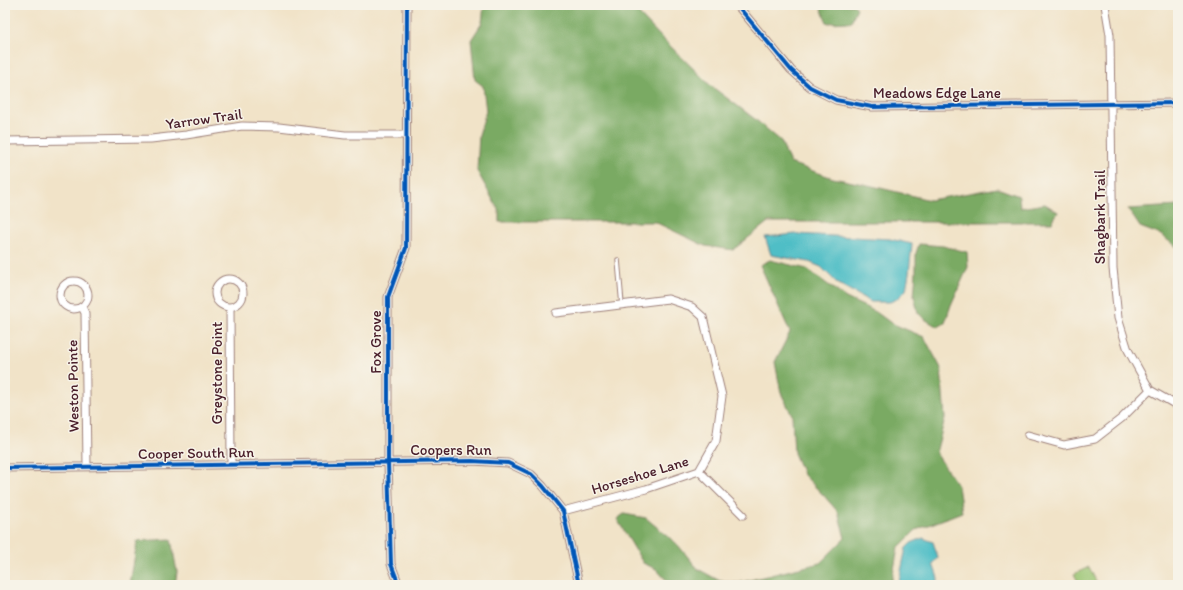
<svg xmlns="http://www.w3.org/2000/svg" width="1183" height="590" viewBox="0 0 1183 590" font-family="Itim,sans-serif">
  <style>
    .green { fill: #99c471; stroke: #72724e }
    .forest { fill: #7aaa63; stroke: #626447 }
    .water { fill: #50bec6; stroke: #4d6e78 }
    .lines { fill: none; stroke-linecap: round; stroke-linejoin: round }
    .service-casing { stroke: #9e817a; stroke-width: 5.5 }
    .minor-casing { stroke: #9e817a; stroke-width: 9 }
    .service { stroke: #fff; stroke-width: 3.5 }
    .minor { stroke: #fff; stroke-width: 7 }
    .cycleway-casing { stroke: #f7f3e8; stroke-width: 6 }
    .cycleway { stroke: #0057b8; stroke-width: 4 }
    .labels { text-anchor: middle; stroke-width: 3; stroke-linejoin: round; paint-order: stroke }
    .street-label { font-size: 15px; fill: #4a1f2b; stroke: #f7f3e8 }
  </style>
  <rect width="100%" height="100%" fill="#f7f3e8"/>
  <filter id="ink" filterUnits="userSpaceOnUse"><feTurbulence type="fractalNoise" baseFrequency=".025" numOctaves="2"/><feDisplacementMap in="SourceGraphic" scale="8" xChannelSelector="R" yChannelSelector="G"/><feConvolveMatrix kernelMatrix="1 2 1 2 8 2 1 2 1" color-interpolation-filters="sRGB"/></filter>
  <filter id="wash" filterUnits="userSpaceOnUse"><feTurbulence type="fractalNoise" baseFrequency=".012" numOctaves="4" result="noise"/><feDisplacementMap in="SourceGraphic" scale="16" xChannelSelector="R" yChannelSelector="G"/><feGaussianBlur stdDeviation="0.9" result="paint"/><feColorMatrix in="noise" values="0 0 0 0 0 0 0 0 0 0 0 0 0 0 0 0 0 1.4 0 .05"/><feComposite in="paint" operator="in"/></filter>
  <g filter="url(#wash)">
    <rect width="100%" height="100%" fill="#f1e3c8"/>
    <path class="green" d="M1089 567 1098 585H1080L1074 574Z"/>
    <path class="forest" d="M484 5H644L638 13 662 38 711 86 755 119 781 141 790 163 833 178 868 185 930 200 997 188 1019 196 1020 208 1045 204 1058 212 1052 222H768L733 250 705 246 655 222H499V211L477 171 479 135 486 111 483 86 475 80 471 40 482 23Z
      M820 5H854L857 8 851 22 827 23Z
      M1178 206V248L1161 235 1140 227 1128 209Z
      M919 244 943 246 967 252 968 267 951 305 945 323 938 327 926 320 918 313 914 296 916 272V253Z
      M770 260 807 269 846 298 876 312 891 323 924 337 941 368 945 418 936 453 958 486 962 512 916 530 898 548 891 585H671L656 569 643 563 617 519 624 514 646 518 677 544 698 569 720 581 738 583 820 563 845 538 838 512 825 497 803 474 794 453 792 415 781 393 775 362 790 332 760 265Z
      M171 539 177 572 175 585H130L137 541Z"/>
    <path class="water" d="M796 234 890 239 912 244 909 273 906 290 897 299 890 302H871L837 283 821 267 809 262 771 255 765 237Z
      M923 538 933 542 938 558 933 564 938 578 937 585H898L906 548 911 543Z"/>
  </g>
  <g filter="url(#ink)">
    <g class="lines">
      <g class="service-casing">
        <path id="service" d="M618 260 622 305"/>
      </g>
      <g class="minor-casing">
        <path id="minor" d="M737 5 791 70 810 87 836 100 872 107 1178 103
          M1105 5 1110 35 1113 268 1118 318 1128 350 1150 390 1178 406
          M5 141 151 139 186 135 242 126 279 127 345 135H406
          M215 293a14 14 0 1 1 28 0a14 14 0 1 1-28 0Z
          M60 295a14 14 0 1 1 28 0a14 14 0 1 1-28 0Z
          M82 307 85 313 87 466
          M230 307 231 464
          M556 313 668 299 692 307 703 317 722 396 716 441 699 471 646 489 563 511
          M1028 435 1064 445 1095 439 1122 418 1150 390
          M5 468 472 461 508 463 531 474 543 486 563 511 579 585
          M699 471 743 515
          M399 585 391 564 388 462V297L406 248 407 5"/>
      </g>
      <use href="#service" class="service"/>
      <use href="#minor" class="minor"/>
      <g class="cycleway-casing">
        <path id="cycleway" d="M737 5 791 70 810 87 836 100 872 107 1178 103
          M5 468 472 461 508 463 531 474 543 486 563 511 579 585
          M399 585 391 564 388 462V297L406 248 407 5"/>
      </g>
      <use href="#cycleway" class="cycleway"/>
    </g>
  </g>
  <g class="labels">
    <g class="street-label">
      <text x="937" y="98">Meadows Edge Lane</text>
      <text transform="translate(204 119) rotate(-8)" y="5">Yarrow Trail</text>
      <text transform="translate(1100 217) rotate(-90)" y="5">Shagbark Trail</text>
      <text transform="translate(376 342) rotate(-90)" y="5">Fox Grove</text>
      <text transform="translate(217 373) rotate(-90)" y="5">Greystone Point</text>
      <text transform="translate(73 386) rotate(-91)" y="5">Weston Pointe</text>
      <text x="451" y="455">Coopers Run</text>
      <text transform="translate(196 453) rotate(-1)" y="5">Cooper South Run</text>
      <text transform="translate(640 475) rotate(-17)" y="5">Horseshoe Lane</text>
    </g>
  </g>
  <rect width="1183" height="590" fill="none" stroke="#f7f3e8" stroke-width="20"/>
</svg>
